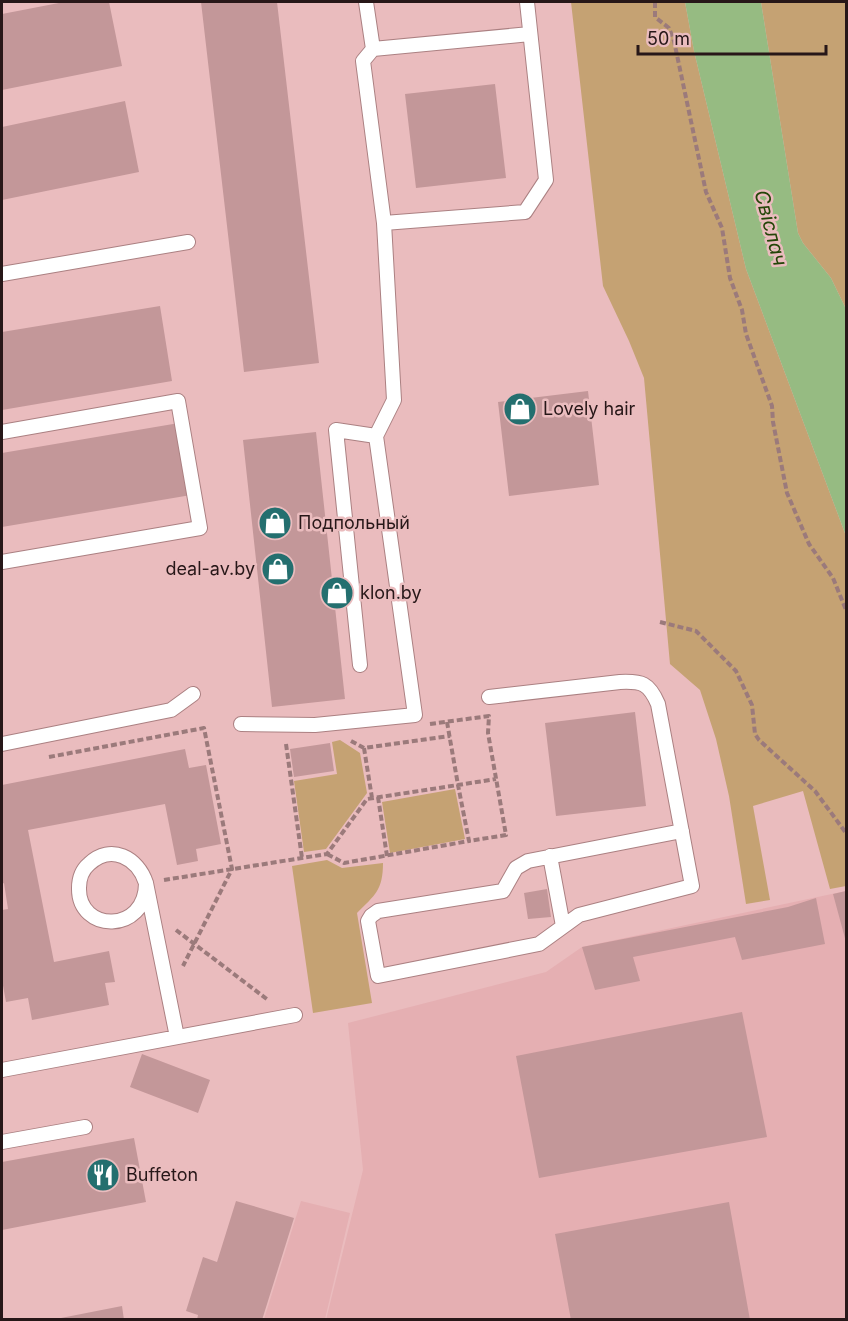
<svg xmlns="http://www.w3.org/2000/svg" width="848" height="1321" viewBox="0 0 848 1321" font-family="Inter,sans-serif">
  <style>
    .built { fill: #e5afb2 }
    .green { fill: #c5a273 }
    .water { fill: #96bb82 }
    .building { fill: #c39799 }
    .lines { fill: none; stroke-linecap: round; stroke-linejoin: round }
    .lane-casing { stroke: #ab8082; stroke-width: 16 }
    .path { stroke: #9b7a7b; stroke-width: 4; stroke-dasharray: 6 3; stroke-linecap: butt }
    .lane { stroke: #fff; stroke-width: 14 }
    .labels { text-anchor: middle; stroke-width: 5; stroke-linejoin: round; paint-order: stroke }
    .poi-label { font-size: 18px; fill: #271718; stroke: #eabcbe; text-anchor: start }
    .water-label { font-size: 20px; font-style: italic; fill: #234507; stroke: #eabcbe }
  </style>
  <rect width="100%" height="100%" fill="#eabcbe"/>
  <path class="built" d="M846 891V1319L326 1320 363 1170 348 1023 546 972 582 947Z
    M301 1201 350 1213 325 1319H264Z"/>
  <path class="green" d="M571 2H685L694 51 746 269 846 536V886L830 889 803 791 753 806 770 900 746 904 729 796 716 739 700 690 670 664 644 378 629 341 603 286Z
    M761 2H846V309L831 278 803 243 798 233Z
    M340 740 360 753 367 793 326 849 304 852 294 781 337 774 332 742Z
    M455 789 465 839 390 853 382 802Z
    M327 860 342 868 383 863C383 890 375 895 357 913L372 1003 313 1013 292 866Z"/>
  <path class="water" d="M685 2H761L798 233 803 243 831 278 846 309V536L746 269 694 51Z"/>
  <path class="building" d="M64 2H109L122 66 2 90V14Z
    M201 2H277L319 363 244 372Z
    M495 84 506 178 416 188 405 94Z
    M125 101 139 172 2 200V127Z
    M160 306 172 381 2 410V332Z
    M588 391 599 485 509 496 498 402Z
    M179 423 191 495 2 527V453Z
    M316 432 345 699 272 707 243 440Z
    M635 712 646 806 556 816 545 723Z
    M330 743 334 771 294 777 290 749Z
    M185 749 189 768 206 765 221 844 196 849 198 861 177 865 165 804 28 830 54 962 109 951 115 982 105 983 109 1005 32 1020 28 998 6 1002 2 980V910L8 909 4 883 2 884V785Z
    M547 889 551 917 528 919 524 893Z
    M846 891V942L833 894Z
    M816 898 825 944 742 960 735 937 633 957 640 981 595 990 582 947 788 907Z
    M742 1012 767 1137 539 1178 516 1056Z
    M142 1054 210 1080 198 1113 130 1087Z
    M134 1138 146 1202 2 1230V1162Z
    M236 1201 294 1218 262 1320H197L198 1315 186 1311 203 1257 217 1262Z
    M729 1202 750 1320H571L555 1234Z
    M122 1306 124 1320H61V1318Z"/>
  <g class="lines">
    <g class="lane-casing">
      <path id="lane" d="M373 49 530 34
        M384 223 525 212 546 180 527 2
        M2 274 188 242
        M2 432 178 401 200 528 2 562
        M360 665 336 430 376 436
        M489 697 620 682C642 681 649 683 658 704L692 886 579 915 539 944 378 976 368 921 371 916 378 911 503 891 516 868 528 861 682 831
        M241 724 315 725 415 715 376 436 394 400 384 223 363 61 373 49 366 2
        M2 744 171 710 193 694
        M550 856 563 926
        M146 883C146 934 78 933 79 888 79 879 82 870 89 864 111 843 138 858 146 883L177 1037
        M2 1070 295 1015
        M2 1142 85 1127"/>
    </g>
    <path class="path" d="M655 2V17L669 28 674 41 706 192 722 228 730 278 742 310 746 334 772 406 773 422 787 493 809 544 833 578 846 610
      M660 622 696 631 736 671 752 705 755 734 759 740 815 791 846 833
      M447 722 458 785 496 779
      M430 724 489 716 488 733 506 835 469 841
      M351 741 364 748 450 736
      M286 744 302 858
      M364 748 372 798
      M49 757 204 728 232 869 183 966
      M378 797 387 856
      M164 880 327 854 367 799 458 785 469 841 344 863 327 854
      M176 930 268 1000"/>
    <use href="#lane" class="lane"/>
  </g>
  <defs>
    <g id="shop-disc" transform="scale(1.725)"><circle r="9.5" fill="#246f6f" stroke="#eabcbe"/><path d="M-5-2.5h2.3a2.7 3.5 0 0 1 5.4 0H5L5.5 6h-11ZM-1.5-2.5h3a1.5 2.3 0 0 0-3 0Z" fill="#fff"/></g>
    <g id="restaurant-disc" transform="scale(1.725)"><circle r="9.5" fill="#246f6f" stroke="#eabcbe"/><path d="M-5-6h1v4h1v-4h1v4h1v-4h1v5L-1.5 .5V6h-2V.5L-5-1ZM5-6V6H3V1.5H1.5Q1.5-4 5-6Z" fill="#fff"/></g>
  </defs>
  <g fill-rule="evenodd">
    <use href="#shop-disc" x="520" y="409"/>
    <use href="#shop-disc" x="275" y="523"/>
    <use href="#shop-disc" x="278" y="569"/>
    <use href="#shop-disc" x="337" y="593"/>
    <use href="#restaurant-disc" x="103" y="1175"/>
  </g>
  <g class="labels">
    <g class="poi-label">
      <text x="543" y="415">Lovely hair</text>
      <text x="298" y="529">Подпольный</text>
      <text x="255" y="575" text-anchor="end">deal-av.by</text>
      <text x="360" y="599">klon.by</text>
      <text x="126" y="1181">Buffeton</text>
    </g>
    <g class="water-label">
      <text transform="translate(771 228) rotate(75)" y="7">Свіслач</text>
    </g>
  </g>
  <rect width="848" height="1321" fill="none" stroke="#271718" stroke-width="6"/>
  <path d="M638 45v9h188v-9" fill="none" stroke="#271718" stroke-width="3"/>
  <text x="647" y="45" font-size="18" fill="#271718" stroke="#eabcbe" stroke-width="4.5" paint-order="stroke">50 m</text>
</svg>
